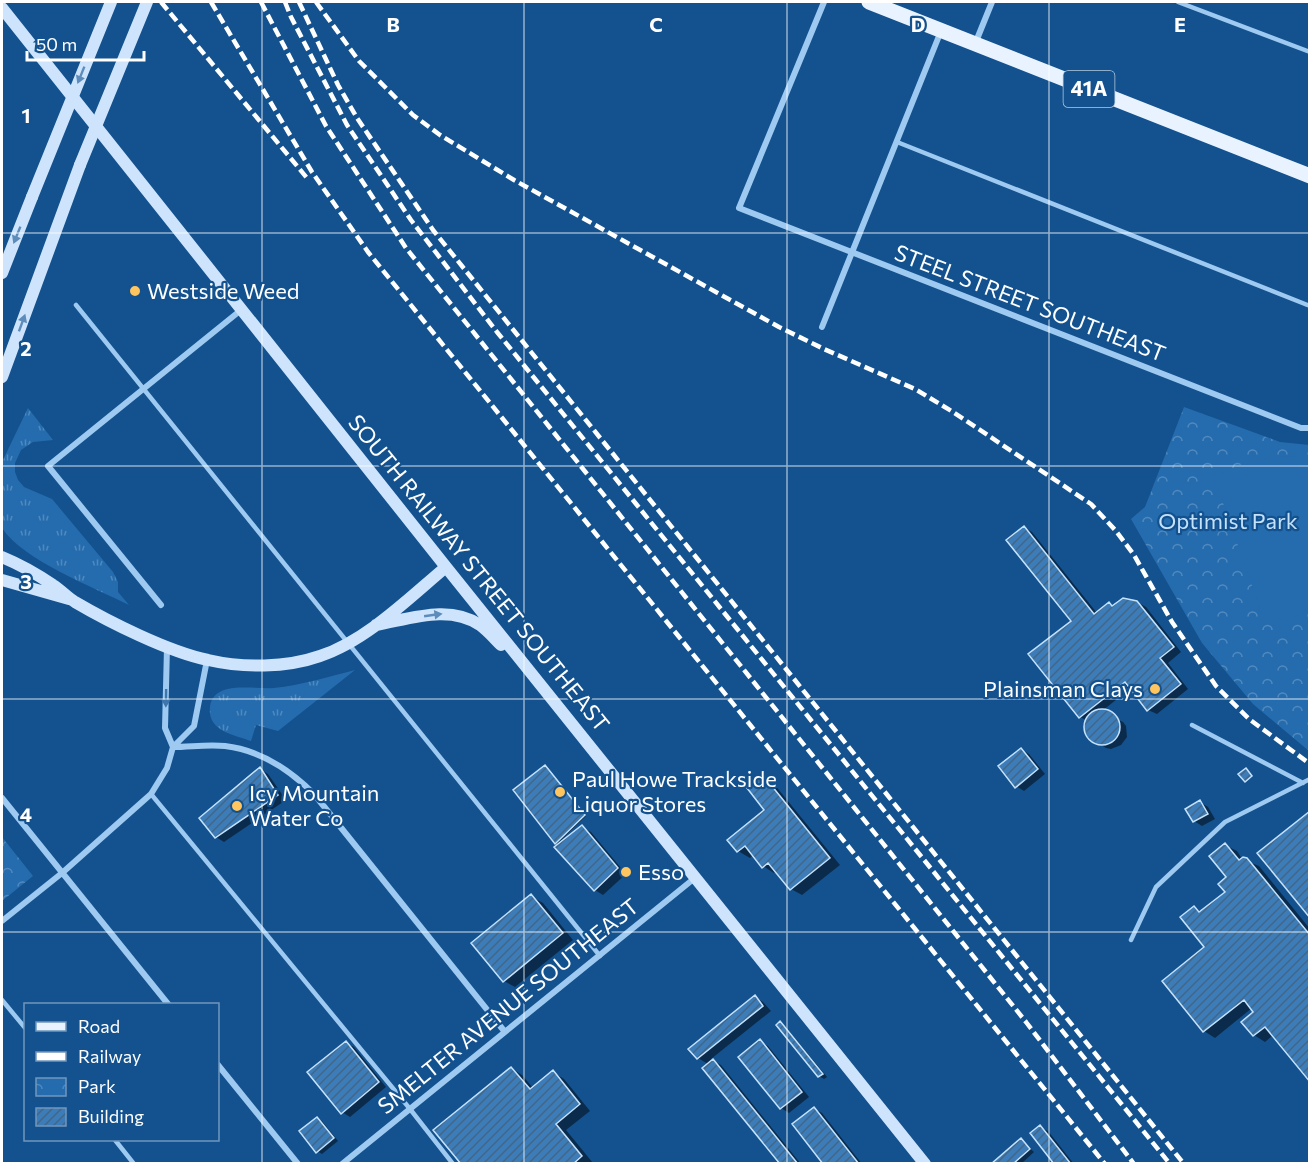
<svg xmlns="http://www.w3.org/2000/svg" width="1311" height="1165" viewBox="0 0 1311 1165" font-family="Commissioner,sans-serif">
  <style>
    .grass { fill: url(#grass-tufts) }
    .park { fill: url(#park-crowns) }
    .pitch { fill: #256cae }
    .shadow { fill: #0007 }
    .building { fill: url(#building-hatch); stroke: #c5e2fc; stroke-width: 1.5 }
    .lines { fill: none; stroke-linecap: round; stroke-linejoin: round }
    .lane { stroke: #9ec9f1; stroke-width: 4.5 }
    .street { stroke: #9ec9f1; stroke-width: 6 }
    .secondary { stroke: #cde4fc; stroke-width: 12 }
    .primary { stroke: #e8f3ff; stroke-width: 15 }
    .rail { stroke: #fff; stroke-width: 4.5; stroke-dasharray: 10 4.5; stroke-linecap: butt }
    .secondary-bridge { stroke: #cde4fc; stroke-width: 12 }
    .oneway { fill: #5d8cbb }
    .oneway2 { fill: #3d76ac }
    .grid { fill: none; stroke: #fff; stroke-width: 1.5; stroke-opacity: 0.55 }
    .poi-dot { fill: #ffc55e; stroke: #13528f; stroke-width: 2 }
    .labels { text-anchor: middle; stroke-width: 4.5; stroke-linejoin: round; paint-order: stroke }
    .shield { fill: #13528f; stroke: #b8cbdd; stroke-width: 1.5 }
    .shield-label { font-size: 21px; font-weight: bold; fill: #fff }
    .poi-label { font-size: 22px; fill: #fff; stroke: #13528f; text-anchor: start }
    .street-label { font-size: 22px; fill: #fff; stroke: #13528f }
    .park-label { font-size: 22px; fill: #c5e2fc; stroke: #13528f }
    .grid-label { font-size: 20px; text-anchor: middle; font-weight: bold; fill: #fff; stroke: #13528f; stroke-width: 4.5; stroke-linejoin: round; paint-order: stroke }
  </style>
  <defs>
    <pattern id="grass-tufts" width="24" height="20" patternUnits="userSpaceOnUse" patternTransform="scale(1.5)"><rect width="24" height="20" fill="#256cae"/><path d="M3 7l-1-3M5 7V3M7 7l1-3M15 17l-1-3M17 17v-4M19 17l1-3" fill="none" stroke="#5189be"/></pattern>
    <pattern id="park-crowns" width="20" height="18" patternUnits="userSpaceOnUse" patternTransform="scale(1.5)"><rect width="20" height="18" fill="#256cae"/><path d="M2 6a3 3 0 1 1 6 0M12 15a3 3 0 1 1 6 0" fill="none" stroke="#5189be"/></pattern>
    <pattern id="building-hatch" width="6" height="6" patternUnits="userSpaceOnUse" patternTransform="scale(1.5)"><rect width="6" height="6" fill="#3c7cb8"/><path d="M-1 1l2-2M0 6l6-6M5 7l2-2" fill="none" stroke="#436687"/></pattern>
  </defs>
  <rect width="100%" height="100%" fill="#13528f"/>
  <path class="grass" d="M28 408 53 440 33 442 21 450 15 463V472L18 480 24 487 52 499 113 572 118 582V592L129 605C93 587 23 560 2 528V462Z
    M355 670 278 731 256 725 251 741C234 735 207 731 210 707 211 698 216 693 224 690 239 685 258 689 274 688 302 685 328 677 355 670Z"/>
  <path class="park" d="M1184 407 1280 442 1309 445V751L1253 704 1202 643 1131 519 1145 507Z
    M2 837 33 876 2 901Z"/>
  <path class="pitch" d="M1280 456 1309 458V608L1290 621 1262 614 1214 477 1244 463Z"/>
  <path class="shadow" d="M1024 527 1032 532 1097 613 1109 603 1114 607 1137 602 1146 607 1181 652 1168 663 1188 689 1157 714 1148 710 1131 688 1102 711 1123 722 1126 726 1127 737 1121 745 1111 749 1106 748 1088 736 1086 726 1088 721 1080 717 1030 655 1073 621Z
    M1021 749 1029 754 1045 774 1024 791 1016 786Z
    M547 768 586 816 559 842 560 844 582 827 591 832 626 874 603 895 595 890 556 847 559 845 556 843Z
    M260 769 268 774 286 800 224 842 216 837Z
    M763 777 774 784 840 865 802 895 791 889 777 871 774 873 763 866 753 855 750 858 738 851 729 840 766 810Z
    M1200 802 1208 807 1215 819 1202 826 1194 821Z
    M1225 845 1237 851 1242 859 1259 866 1310 929V1080L1273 1035 1265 1042 1254 1035 1255 1012 1252 1008 1215 1038 1204 1031 1164 981 1206 947 1195 908 1202 912 1227 892 1228 878Z
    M531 896 543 903 573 940 515 987 504 981Z
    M755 997 763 1002 771 1011 711 1059 721 1065 801 1164H781L708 1064 698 1058 690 1049Z
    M780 1023 785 1026 827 1077 824 1079 819 1076Z
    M760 1041 768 1046 809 1097 789 1113 781 1108 740 1057Z
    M346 1043 354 1047 386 1087 350 1117 342 1112Z
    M511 1068 522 1075 533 1088 553 1072 564 1079 590 1111 566 1130 593 1163 462 1164Z
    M814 1108 822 1113 862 1164H825Z
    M317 1118 322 1121 338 1141 322 1154 317 1151Z
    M1040 1127 1048 1131 1074 1164H1056Z
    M1021 1140 1034 1152 1021 1164H993Z"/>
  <path class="building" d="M1024 526 1094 614 1109 602 1112 606 1123 598 1137 601 1174 647 1160 658 1181 684 1147 711 1125 682 1079 718 1028 654 1071 621 1006 540Z
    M1084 727a18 18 0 1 1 36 0a18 18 0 1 1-36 0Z
    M1021 748 1038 769 1015 788 998 766Z
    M545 765 585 815 555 844 513 790Z
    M260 767 278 795 215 838 199 818Z
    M1246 768 1252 776 1245 782 1238 774Z
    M763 775 830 858 790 890 768 863 762 868 745 846 737 852 727 840 764 810 747 788Z
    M1200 800 1208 814 1193 822 1185 809Z
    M1310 811V918L1257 853Z
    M582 825 618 868 594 891 554 847Z
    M1225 843 1239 860 1243 857 1247 858 1310 935V1082L1265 1027 1253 1036 1241 1022 1253 1012 1244 1000 1203 1032 1162 981 1204 947 1180 917 1194 906 1199 912 1225 892 1218 884 1226 877 1209 856Z
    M531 894 563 933 503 982 471 943Z
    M755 995 763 1006 697 1059 688 1049Z
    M780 1021 823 1074 818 1077 776 1025Z
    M760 1039 802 1092 780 1109 738 1057Z
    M346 1041 379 1082 341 1114 307 1072Z
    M713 1059 798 1164H780L702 1068Z
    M511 1067 530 1089 553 1070 580 1104 556 1124 582 1156 573 1164H461L433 1130Z
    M814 1107 859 1164H823L792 1124Z
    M317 1117 334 1138 316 1153 299 1131Z
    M1040 1125 1071 1164H1054L1030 1133Z
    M1021 1138 1030 1149 1013 1164H991Z"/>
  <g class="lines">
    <path class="lane" d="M1178 2 1310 52
      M897 142 1310 306
      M76 305 600 956
      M1192 725 1303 783
      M151 794 410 1109 453 1164
      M1131 940 1156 887 1225 822 1310 779
      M2 1000 26 1029
      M115 1140 134 1164"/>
    <path class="street" d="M824 2 739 208 1301 428H1310
      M975 44 992 2
      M822 327 941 31
      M161 605 48 466 241 310
      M167 647 165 728 173 747
      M173 747C190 747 208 744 225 746 259 750 290 770 314 794L505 1032
      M2 798 168 1004
      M2 921 62 873 151 794 167 768 173 747 194 726 207 660
      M218 1065 298 1164
      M342 1164 696 877"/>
    <path class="secondary" d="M2 8 446 567 925 1164
      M2 273 32 197
      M2 377 80 165
      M2 557C19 564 37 574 53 585 61 590 67 597 75 602 109 622 169 652 208 660 243 668 286 668 320 656 366 641 409 598 446 567
      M2 580 69 599
      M376 625C410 619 449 604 480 625 488 631 494 638 501 645"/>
    <path class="primary" d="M869 2 1310 176"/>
    <path class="rail" d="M161 2 307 178
      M211 2 312 172 368 252 1105 1164
      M261 2 326 126 406 248 1026 1022 1134 1164
      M285 2 291 17 347 125 411 220 497 332 1170 1164
      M299 2 338 85 357 118 433 230 1184 1164
      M316 2 359 61 413 115 440 135 514 180 779 327 824 349 915 389 953 412 1091 504 1116 531 1134 555 1172 622 1216 686 1249 719 1310 764"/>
    <path class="secondary-bridge" d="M80 165 147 2
      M32 197 111 2"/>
  </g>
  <defs><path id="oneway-solid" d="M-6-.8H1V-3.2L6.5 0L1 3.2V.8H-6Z" transform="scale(1.5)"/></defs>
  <g class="oneway">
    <use href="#oneway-solid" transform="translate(81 75) rotate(112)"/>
    <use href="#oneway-solid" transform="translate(17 235) rotate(112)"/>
    <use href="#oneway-solid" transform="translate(22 323) rotate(-70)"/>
    <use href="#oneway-solid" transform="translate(433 615) rotate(-8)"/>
  </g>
  <use class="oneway2" href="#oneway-solid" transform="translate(166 698) rotate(91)"/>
  <path class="grid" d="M262 2V1164M524 2V1164M787 2V1164M1049 2V1164M2 233H1310M2 466H1310M2 699H1310M2 932H1310"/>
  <g class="poi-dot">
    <circle cx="135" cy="291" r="6"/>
    <circle cx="1155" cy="689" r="6"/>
    <circle cx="560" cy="792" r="6"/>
    <circle cx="237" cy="806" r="6"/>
    <circle cx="626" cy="872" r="6"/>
  </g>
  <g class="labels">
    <rect class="shield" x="1063.5" y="71" width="51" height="36" rx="4.5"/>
    <g class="shield-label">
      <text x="1089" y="96">41A</text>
    </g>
    <g class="poi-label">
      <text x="147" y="299">Westside Weed</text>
      <text x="1143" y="697" text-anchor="end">Plainsman Clays</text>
      <text x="572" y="787">Paul Howe Trackside<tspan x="572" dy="25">Liquor Stores</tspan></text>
      <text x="249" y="801">Icy Mountain<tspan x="249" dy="25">Water Co</tspan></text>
      <text x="638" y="880">Esso</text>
    </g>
    <g class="street-label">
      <text transform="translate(1030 303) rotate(21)" y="8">STEEL STREET SOUTHEAST</text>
      <text transform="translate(479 573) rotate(51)" y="8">SOUTH RAILWAY STREET SOUTHEAST</text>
      <text transform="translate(508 1006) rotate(-39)" y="8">SMELTER AVENUE SOUTHEAST</text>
    </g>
    <g class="park-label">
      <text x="1228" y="529">Optimist Park</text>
    </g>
  </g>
  <g class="grid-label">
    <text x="393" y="32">B</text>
    <text x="656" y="32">C</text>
    <text x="918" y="32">D</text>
    <text x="1180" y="32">E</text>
    <text x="26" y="123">1</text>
    <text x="26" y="356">2</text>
    <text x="26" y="589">3</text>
    <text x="26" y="822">4</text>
  </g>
  <rect width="1311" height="1165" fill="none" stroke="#ffffff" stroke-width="6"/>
  <rect x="24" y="1003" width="195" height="138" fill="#13528f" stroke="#7197bc" stroke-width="1.5"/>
  <rect x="36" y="1022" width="30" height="9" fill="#e8f3ff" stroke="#7197bc" stroke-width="1.5"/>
  <text x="78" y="1033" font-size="18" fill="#ffffff">Road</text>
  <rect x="36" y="1052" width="30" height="9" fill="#ffffff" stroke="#7197bc" stroke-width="1.5"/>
  <text x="78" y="1063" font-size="18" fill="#ffffff">Railway</text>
  <rect x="36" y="1078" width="30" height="18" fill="url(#park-crowns)" stroke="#7197bc" stroke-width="1.5"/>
  <text x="78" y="1093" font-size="18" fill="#ffffff">Park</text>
  <rect x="36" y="1108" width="30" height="18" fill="url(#building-hatch)" stroke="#7197bc" stroke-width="1.5"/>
  <text x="78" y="1123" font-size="18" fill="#ffffff">Building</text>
  <path d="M27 51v9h117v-9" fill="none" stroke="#ffffff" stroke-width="3"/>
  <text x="36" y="51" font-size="18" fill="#ffffff" stroke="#13528f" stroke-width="4.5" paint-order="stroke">50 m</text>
</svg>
